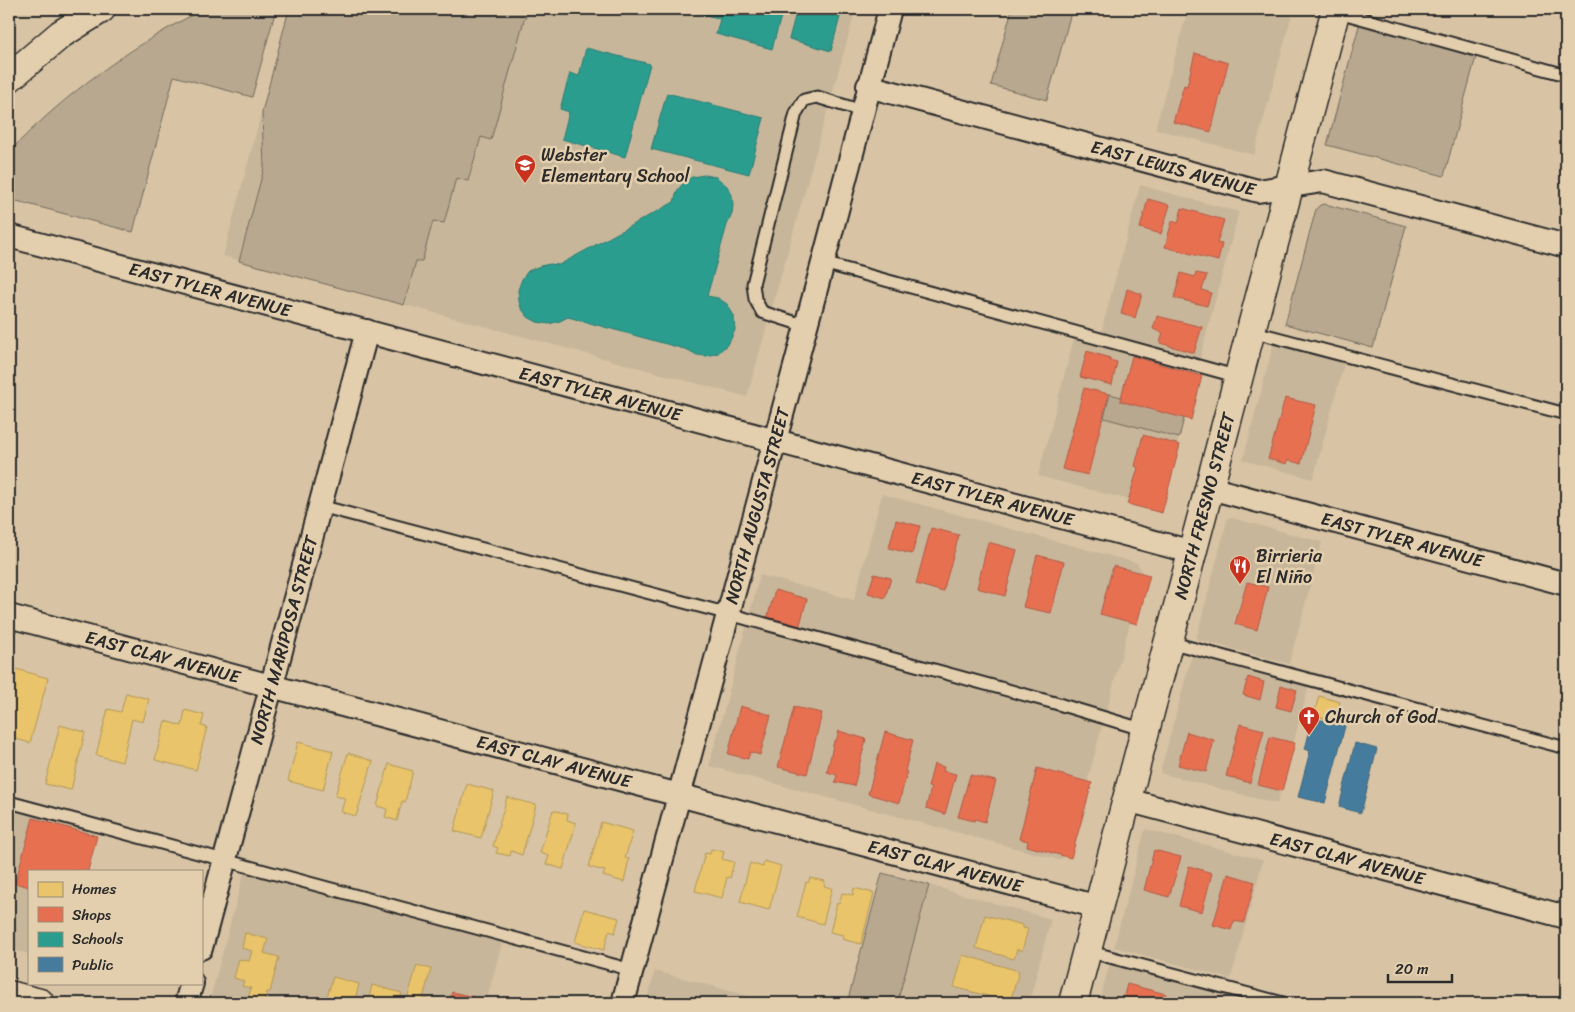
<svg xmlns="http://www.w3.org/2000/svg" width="1575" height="1012" viewBox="0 0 1575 1012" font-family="Sriracha,sans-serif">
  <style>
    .built { fill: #c8b69a }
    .green { fill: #b8a88f; stroke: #726a5d }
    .homes { fill: #e9c46a; stroke: #b09657 }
    .shops { fill: #e76f51; stroke: #af5b46 }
    .schools { fill: #2a9d8f; stroke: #2a7b71 }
    .public { fill: #457b9d; stroke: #3d637b }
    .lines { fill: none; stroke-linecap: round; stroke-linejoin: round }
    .service-casing { stroke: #2b2b2b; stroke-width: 15 }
    .minor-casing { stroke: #2b2b2b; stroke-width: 26 }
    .secondary-casing { stroke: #2b2b2b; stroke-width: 31 }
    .motorway-casing { stroke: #2b2b2b; stroke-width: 31 }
    .service { stroke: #e3cead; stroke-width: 11 }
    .minor { stroke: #e3cead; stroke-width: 22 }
    .secondary { stroke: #e3cead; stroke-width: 28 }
    .motorway { stroke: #e3cead; stroke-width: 28 }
    .labels { text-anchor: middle; stroke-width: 5; stroke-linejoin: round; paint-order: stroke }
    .poi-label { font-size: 18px; fill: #2b2b2b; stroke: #e3cead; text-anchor: start }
    .street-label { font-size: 18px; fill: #2b2b2b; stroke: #e3cead }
  </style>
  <rect width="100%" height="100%" fill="#d8c4a5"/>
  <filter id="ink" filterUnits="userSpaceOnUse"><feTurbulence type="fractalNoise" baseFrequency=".02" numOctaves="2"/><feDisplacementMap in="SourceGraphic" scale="10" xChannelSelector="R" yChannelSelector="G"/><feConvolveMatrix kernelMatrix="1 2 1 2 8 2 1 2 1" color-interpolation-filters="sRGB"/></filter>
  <g filter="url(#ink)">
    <path class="built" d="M289 9H856L747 397 223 256Z
      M1188 9H1256L1292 14 1254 155 1155 129Z
      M1140 185 1239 212 1185 414 1110 394 1104 417 1179 438 1160 508 1038 476 1077 327 1101 333Z
      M1275 338 1346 357 1313 479 1243 460Z
      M882 494 1137 563 1143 573 1106 713 1059 701 1057 710 1103 723 1068 854 1059 860 709 766 760 575 854 600Z
      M1228 517 1322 542 1289 664 1196 639Z
      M1192 654 1309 685 1277 804 1160 773Z
      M9 797 97 821 84 871H29V954L9 949Z
      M1145 829 1263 860 1231 979 1114 947Z
      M247 861 505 931 486 1003H209Z
      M929 885 1051 919 1029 1003H897Z
      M1110 962 1227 994 1225 1003H1099Z
      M655 971 690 980 775 1003H646Z"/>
    <path class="green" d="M204 9H276L252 97 174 76 133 232 9 199V152C65 94 132 45 204 9Z
      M289 9H530L524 20 491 140 481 137 468 181 456 178 444 223 433 221 422 261H416L404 305 239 261 264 168 262 112Z
      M1012 9H1072L1047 100 991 85Z
      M1360 22 1477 53 1444 176 1327 145Z
      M1325 204 1406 226 1373 348 1285 324 1316 209 1320 205Z
      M1110 394 1185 414 1179 438 1104 418Z
      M882 873 929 885 897 1003H847Z"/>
    <path class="homes" d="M16 669 48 678 30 743 9 737 12 721 9 720V696Z
      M126 693 149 699 143 722 132 719 122 762 96 755 108 709 121 712Z
      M1319 696 1340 702 1335 719 1328 717 1327 719 1314 715Z
      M185 710 204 715 201 726 207 727 196 770 155 760 165 721 182 726Z
      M60 725 85 732 71 790 45 784Z
      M298 742 333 751 323 790 288 781Z
      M348 753 373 761 356 816 341 812 345 798 335 796Z
      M389 764 413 771 405 802 402 801 397 821 385 817 387 809 377 806Z
      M467 784 494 791 481 838 454 831Z
      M507 797 536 805 522 855 511 851 510 856 496 853 498 848 493 846Z
      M553 810 568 814 567 820 576 823 563 869 546 864 549 856 540 853Z
      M601 822 633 831 625 858 629 859 624 882 603 876 605 871 589 867Z
      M711 849 724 852 722 859 734 862 730 878 727 877 722 898 695 891 705 853 710 854Z
      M764 861 781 866 769 910 740 902 750 863 763 867Z
      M810 878 825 881 824 886 832 888 823 924 797 917 806 882 808 883Z
      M854 888 874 893 861 944 842 939 843 935 830 932 837 903 839 904 842 893 853 895Z
      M584 909 619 918 615 933 609 931 604 950 575 942Z
      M985 915 1023 925V928L1028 929 1022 951 1017 949 1014 959 976 948Z
      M245 933 268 939 264 953 279 957 270 992H267L264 1003H247L251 988 242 986 244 981 234 978 239 959 249 961 252 951 242 948Z
      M963 955 1019 971 1010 1002 954 987Z
      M417 965 431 969 423 998 435 1001 434 1003H406Z
      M333 977 359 984 354 1003H323L324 999 326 1000Z
      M372 985 402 993 399 1003H368Z"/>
    <path class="shops" d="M1195 53 1228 63 1211 132 1173 122 1184 85 1187 86Z
      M1148 199 1170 205 1161 234 1140 228Z
      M1182 208 1224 220 1217 243 1222 244 1218 261 1165 247 1172 221 1178 223Z
      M1181 273 1195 277 1196 273 1207 275 1202 290 1211 293 1207 306 1174 298Z
      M1127 289 1142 294 1135 318 1121 314Z
      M1157 316 1202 327 1194 353 1160 343 1163 333 1153 329Z
      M1087 351 1110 358 1109 360 1117 362 1112 385 1080 377Z
      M1132 356 1202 376 1191 420 1120 401Z
      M1084 388 1109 394 1088 475 1062 469Z
      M1285 398 1316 405 1301 464 1288 460 1287 464 1268 459Z
      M1143 435 1180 445 1162 513 1127 504 1138 468 1135 466Z
      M896 520 920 526 912 554 889 548Z
      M931 528 959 535 943 592 916 584Z
      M988 542 1017 550 1005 596 977 588Z
      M1037 555 1064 562 1051 613 1023 607Z
      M1113 566 1150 575 1137 624 1100 614Z
      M874 574 891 578 885 598 868 593Z
      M1247 582 1268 587 1257 630 1235 624Z
      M775 590 807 599 799 628 767 619Z
      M1248 677 1264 682 1260 700 1243 695Z
      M1281 685 1297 690 1291 711 1276 707Z
      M740 706 771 715 760 755 750 752 748 759 728 754Z
      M794 707 822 713 807 774 778 767Z
      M1240 724 1264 730 1250 783 1226 776Z
      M839 731 866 739 854 786 835 782 837 775 827 772 834 741H836Z
      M885 732 913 740 905 771 907 772 899 803 868 794Z
      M1187 732 1214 740 1206 772 1178 765Z
      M1270 737 1295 743 1282 791 1258 785Z
      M934 764 944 767 943 771 956 774 945 814 926 808 931 788 928 787Z
      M1037 768 1092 783 1071 858 1027 846 1028 841 1019 839Z
      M970 775 996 781 985 822 975 819 974 821 958 817Z
      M33 818 97 836 88 871H29V887L15 883Z
      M1154 850 1181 857 1169 897 1144 890Z
      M1189 866 1212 873 1202 912 1179 906Z
      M1228 874 1255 882 1244 923 1234 921 1231 930 1213 925Z
      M1127 984 1166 994 1164 1003H1122Z
      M452 992 474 997 472 1003H449Z"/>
    <path class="schools" d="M689 9H783L772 49 716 34 720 19 689 10Z
      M797 9H825L841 13 831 51 789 39Z
      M586 48 650 64 625 157 562 139 569 112 560 109 570 73 579 76Z
      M667 93 764 118 749 174 651 149Z
      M704 175 716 177 727 186 732 195 733 205 732 214 727 225 707 296 718 298 727 304 734 316 735 330 729 343 718 353 706 356 697 355 688 350 568 317 560 321 549 324 537 322 528 317 521 308 519 301 518 290 522 279 528 271 540 266 550 264 559 265 674 202 677 191 684 182 692 177Z"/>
    <path class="public" d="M1313 718 1345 726 1325 803 1298 797 1310 751 1305 749Z
      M1355 743 1377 749 1361 813 1339 807Z"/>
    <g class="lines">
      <g class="service-casing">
        <path id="service" d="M1335 11 1566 75
          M823 263 1239 377
          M806 326 762 312 755 299 753 284 796 113 804 100 817 97 862 111
          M1251 331 1566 414
          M320 506 729 614 1055 703 1145 730
          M1169 642 1566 748
          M9 802 632 970
          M1087 951 1283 1003"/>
      </g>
      <g class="minor-casing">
        <g id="minor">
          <path id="s1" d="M868 86 1258 191 1323 181 1566 246"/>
          <path id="s2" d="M9 236 1192 552"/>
          <path id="s3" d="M1210 488 1566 584"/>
          <path id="s4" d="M9 616 1098 907"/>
          <path id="s5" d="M1127 800 1566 917"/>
          <path id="s6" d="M201 948 367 331"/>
          <path d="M186 1003 192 983"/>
          <path id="s7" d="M623 1003 823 263 890 9"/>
        </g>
      </g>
      <g class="secondary-casing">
        <g id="secondary">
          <path d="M9 995 40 1003"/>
          <path id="s8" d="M1073 1003 1336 9"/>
        </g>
      </g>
      <g class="motorway-casing">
        <path id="motorway" d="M9 78 61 34 101 9"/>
      </g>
      <use href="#service" class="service"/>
      <use href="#minor" class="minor"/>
      <use href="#secondary" class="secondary"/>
      <use href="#motorway" class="motorway"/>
    </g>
  </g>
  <defs>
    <g id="school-pin" transform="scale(1.125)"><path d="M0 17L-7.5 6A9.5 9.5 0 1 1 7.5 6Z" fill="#c8321e" stroke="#e3cead"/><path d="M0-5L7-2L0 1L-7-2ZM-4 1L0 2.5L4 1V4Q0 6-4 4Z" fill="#fff"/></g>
    <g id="restaurant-pin" transform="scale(1.125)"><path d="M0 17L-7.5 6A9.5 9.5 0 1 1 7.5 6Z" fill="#c8321e" stroke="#e3cead"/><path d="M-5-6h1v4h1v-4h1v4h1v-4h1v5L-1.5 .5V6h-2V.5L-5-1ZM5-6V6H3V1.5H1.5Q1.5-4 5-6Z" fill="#fff"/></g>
    <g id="church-pin" transform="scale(1.125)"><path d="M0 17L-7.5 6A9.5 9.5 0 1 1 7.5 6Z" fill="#c8321e" stroke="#e3cead"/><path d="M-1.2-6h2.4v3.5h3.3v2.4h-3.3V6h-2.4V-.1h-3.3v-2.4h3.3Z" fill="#fff"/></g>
  </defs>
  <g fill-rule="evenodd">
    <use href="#school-pin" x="525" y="165"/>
    <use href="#restaurant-pin" x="1240" y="566"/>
    <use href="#church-pin" x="1309" y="717"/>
  </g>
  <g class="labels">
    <g class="poi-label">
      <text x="541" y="161">Webster<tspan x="541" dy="21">Elementary School</tspan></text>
      <text x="1256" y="562">Birrieria<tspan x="1256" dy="21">El Niño</tspan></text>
      <text x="1325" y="723">Church of God</text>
    </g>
    <g class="street-label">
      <text dy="6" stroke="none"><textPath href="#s1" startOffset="316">EAST LEWIS AVENUE</textPath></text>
      <text dy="6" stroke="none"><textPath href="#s2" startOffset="208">EAST TYLER AVENUE</textPath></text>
      <text dy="6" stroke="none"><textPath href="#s2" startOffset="612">EAST TYLER AVENUE</textPath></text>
      <text dy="6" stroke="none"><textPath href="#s2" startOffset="1018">EAST TYLER AVENUE</textPath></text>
      <text dy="6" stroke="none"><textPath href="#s7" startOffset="515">NORTH AUGUSTA STREET</textPath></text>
      <text dy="6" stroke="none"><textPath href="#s8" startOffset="514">NORTH FRESNO STREET</textPath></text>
      <text dy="6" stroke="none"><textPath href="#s3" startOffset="199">EAST TYLER AVENUE</textPath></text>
      <text dy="6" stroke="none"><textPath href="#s6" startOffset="319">NORTH MARIPOSA STREET</textPath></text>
      <text dy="6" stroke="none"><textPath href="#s4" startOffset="159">EAST CLAY AVENUE</textPath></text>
      <text dy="6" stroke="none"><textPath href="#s4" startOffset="564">EAST CLAY AVENUE</textPath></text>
      <text dy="6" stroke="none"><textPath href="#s5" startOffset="228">EAST CLAY AVENUE</textPath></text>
      <text dy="6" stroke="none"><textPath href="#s4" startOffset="969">EAST CLAY AVENUE</textPath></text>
    </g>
  </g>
  <rect width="1575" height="1012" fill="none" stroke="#e3cead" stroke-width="30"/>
  <rect x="15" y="15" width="1545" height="982" fill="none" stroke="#2b2b2b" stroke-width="2" filter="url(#ink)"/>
  <rect x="28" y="870" width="175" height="115" fill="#e3cead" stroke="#998d79"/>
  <rect x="38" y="882" width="25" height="15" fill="#e9c46a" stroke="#998d79"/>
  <text x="72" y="894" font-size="15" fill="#2b2b2b">Homes</text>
  <rect x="38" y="907" width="25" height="15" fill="#e76f51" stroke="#998d79"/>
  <text x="72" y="920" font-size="15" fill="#2b2b2b">Shops</text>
  <rect x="38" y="932" width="25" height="15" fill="#2a9d8f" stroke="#998d79"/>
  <text x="72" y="944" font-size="15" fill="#2b2b2b">Schools</text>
  <rect x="38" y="957" width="25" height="15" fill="#457b9d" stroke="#998d79"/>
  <text x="72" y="970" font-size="15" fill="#2b2b2b">Public</text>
  <path d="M1388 974v8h64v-8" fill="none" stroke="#2b2b2b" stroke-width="2.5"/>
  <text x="1395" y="974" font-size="15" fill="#2b2b2b" stroke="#e3cead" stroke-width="4" paint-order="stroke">20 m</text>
</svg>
